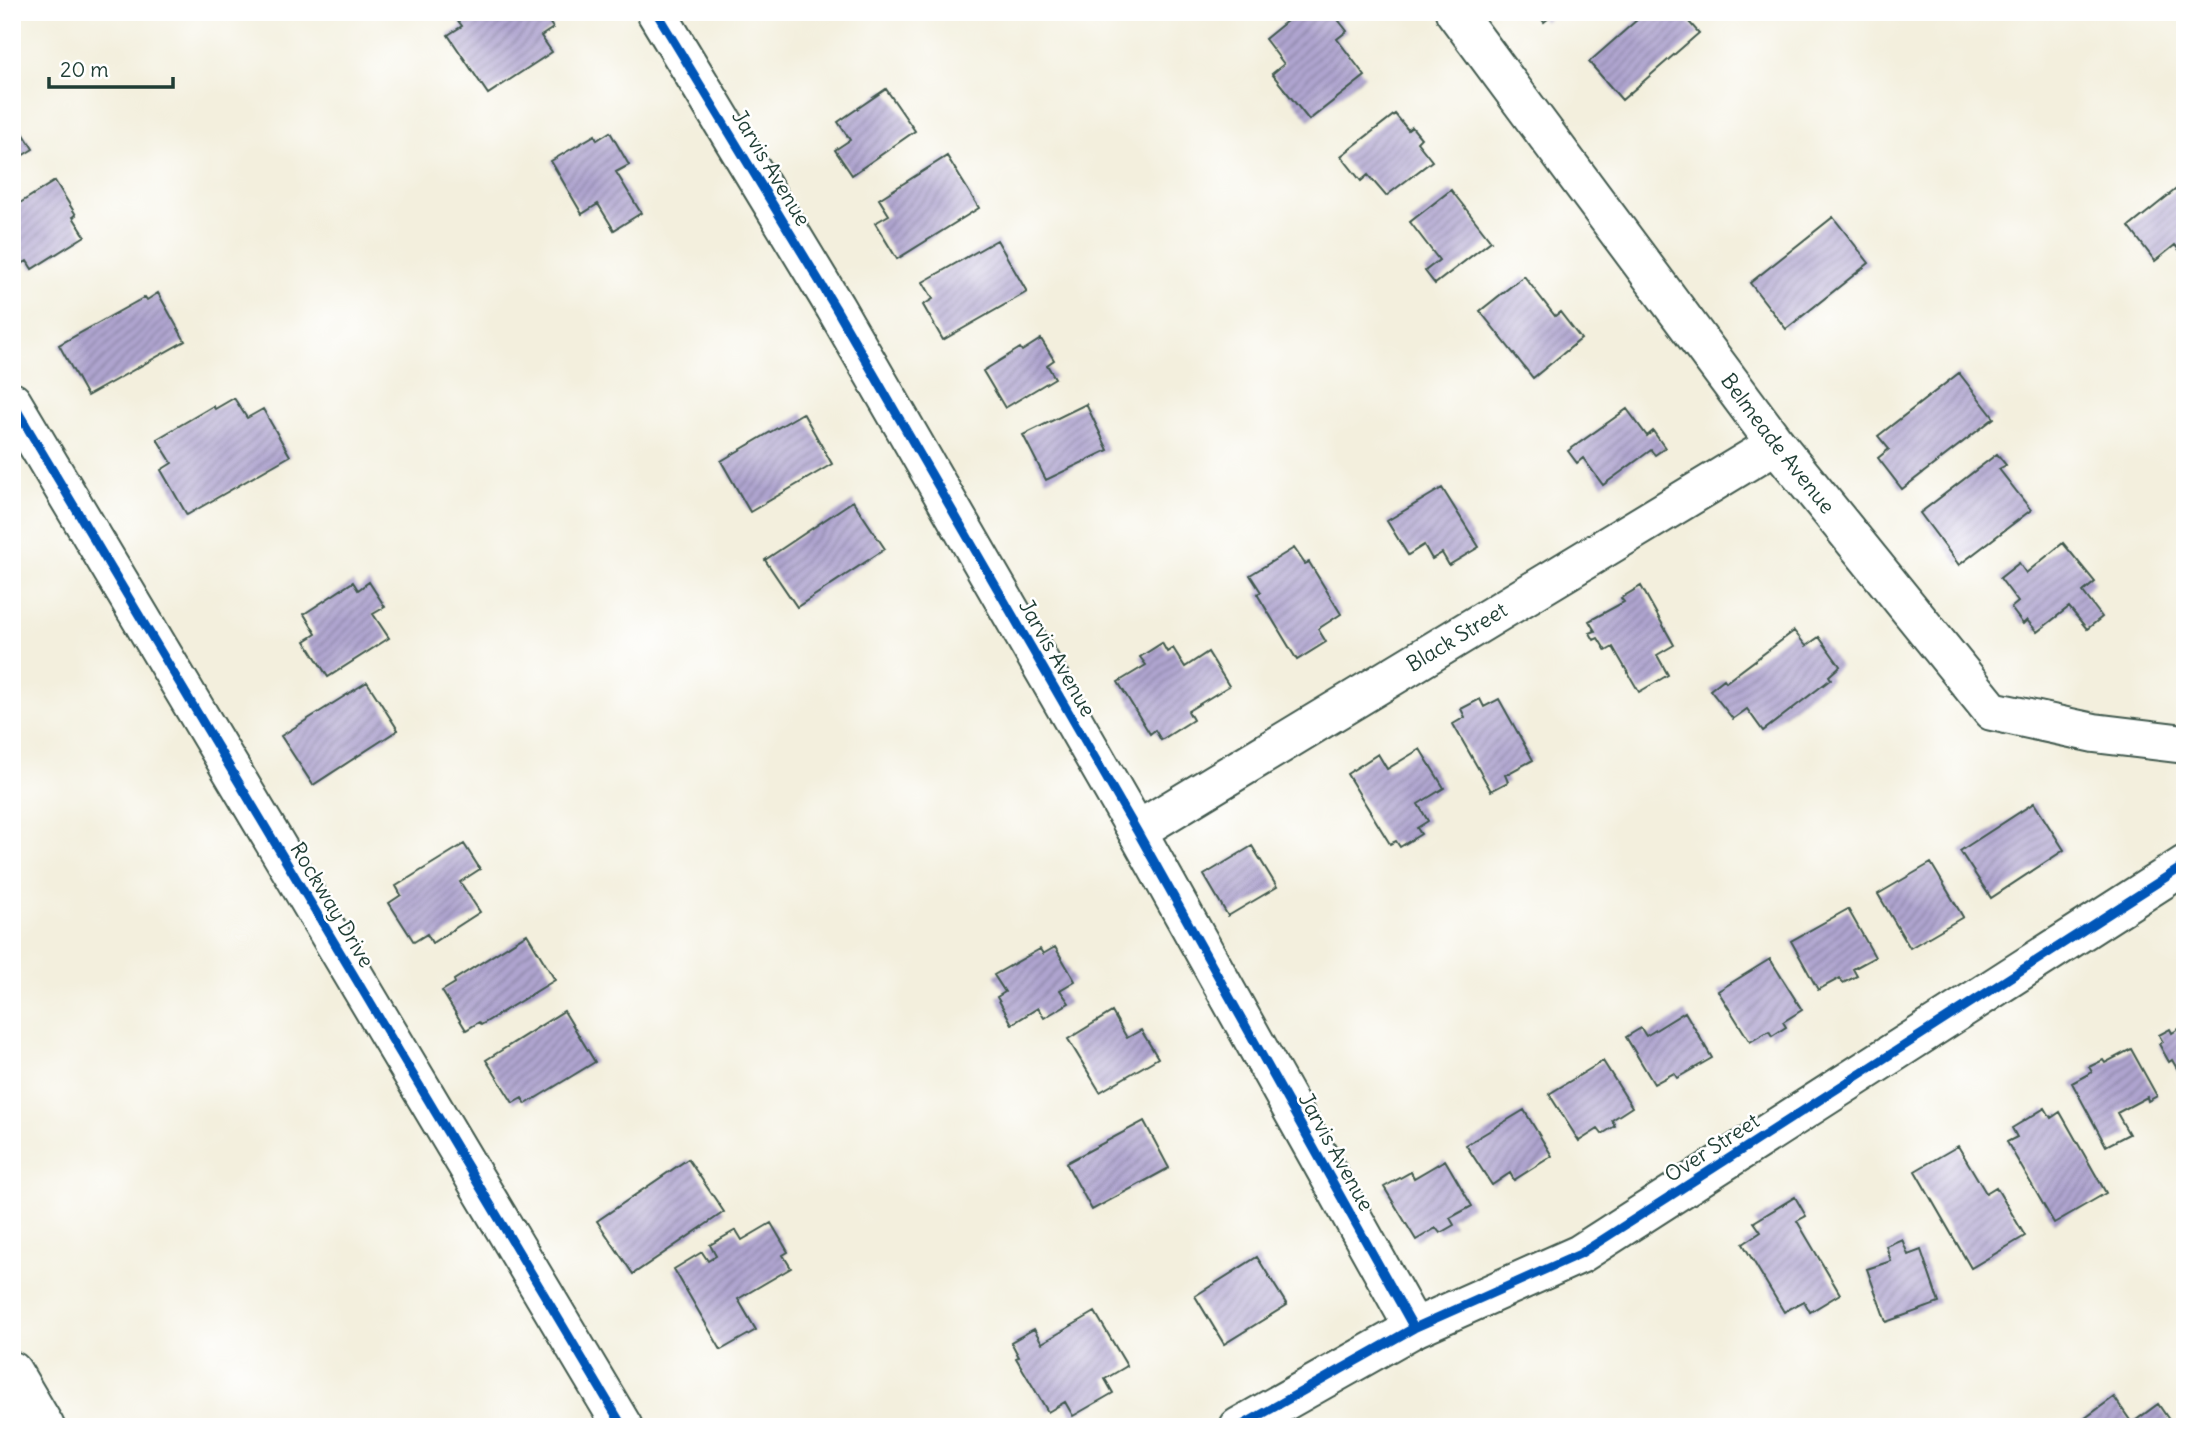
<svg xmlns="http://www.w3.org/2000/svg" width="2197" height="1439" viewBox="0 0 2197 1439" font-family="Delius,sans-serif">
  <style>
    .building { fill: url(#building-hatch) }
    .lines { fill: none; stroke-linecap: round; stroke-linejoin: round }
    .minor-casing { stroke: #3f584d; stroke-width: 42 }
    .minor { stroke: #fff; stroke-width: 38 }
    .cycleway-casing { stroke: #fff; stroke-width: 13 }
    .cycleway { stroke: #0057b8; stroke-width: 9 }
    .labels { text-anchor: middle; stroke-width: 5; stroke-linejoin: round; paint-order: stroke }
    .street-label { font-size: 21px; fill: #1f3d34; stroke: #fff }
  </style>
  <defs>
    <pattern id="building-hatch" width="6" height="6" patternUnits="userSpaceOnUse" patternTransform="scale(1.75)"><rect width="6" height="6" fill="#afa4cf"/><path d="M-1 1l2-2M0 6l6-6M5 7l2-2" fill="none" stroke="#8e87a9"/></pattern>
  </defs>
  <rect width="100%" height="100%" fill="#fff"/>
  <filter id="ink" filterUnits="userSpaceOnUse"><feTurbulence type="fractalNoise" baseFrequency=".0143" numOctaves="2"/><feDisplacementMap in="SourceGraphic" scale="14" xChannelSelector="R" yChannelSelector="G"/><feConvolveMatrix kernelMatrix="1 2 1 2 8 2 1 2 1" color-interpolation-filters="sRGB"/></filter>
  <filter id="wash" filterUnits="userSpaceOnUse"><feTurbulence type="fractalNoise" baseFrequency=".00686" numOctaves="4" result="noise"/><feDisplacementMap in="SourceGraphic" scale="28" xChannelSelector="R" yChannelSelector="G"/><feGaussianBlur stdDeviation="1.57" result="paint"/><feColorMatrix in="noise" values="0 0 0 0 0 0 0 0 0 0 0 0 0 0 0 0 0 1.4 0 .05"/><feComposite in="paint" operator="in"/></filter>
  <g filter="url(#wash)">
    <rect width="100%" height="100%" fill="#f3efdd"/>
    <g id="blocks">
      <path class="building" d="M464 12H543L553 28 541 36 552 52 488 94 448 35 462 26 456 18Z
        M1298 12H1317L1322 18 1332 12 1347 31 1337 39 1365 76 1309 120 1272 74 1284 64 1265 39Z
        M1536 12H1556L1544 22Z
        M1646 12H1680L1699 33 1622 100 1589 62Z
        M886 89 915 131 852 175 835 150 850 140 838 122Z
        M1395 114 1408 130 1412 127 1421 138 1417 142 1432 161 1386 196 1368 175 1361 181 1341 156Z
        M12 115 33 149 12 162Z
        M610 132 629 165 616 172 641 213 614 230 598 204 582 214 551 161 595 135 597 140Z
        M947 156 979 208 897 259 875 223 889 215 879 199Z
        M55 181 76 215 73 217 85 236 32 269 27 261 18 266 12 256V208Z
        M2185 182V257L2175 245 2155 261 2129 227Z
        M1451 190 1491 241 1435 284 1425 271 1439 260 1410 222Z
        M1833 217 1869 263 1786 329 1750 283Z
        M997 240 1027 292 943 340 923 305 933 299 923 282Z
        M1524 276 1555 316 1560 312 1581 339 1533 378 1480 311Z
        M158 293 185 341 87 396 59 345 145 297 147 300Z
        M1041 339 1054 360 1047 365 1055 378 1005 408 983 371 1020 348 1022 351Z
        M1959 373 1994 418 1902 489 1878 458 1889 449 1878 436Z
        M234 398 247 418 263 409 290 456 187 515 161 470 172 463 157 439 213 406 215 409Z
        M1086 404 1108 450 1046 480 1023 435Z
        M1627 409 1647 436 1653 431 1665 448 1655 455 1651 450 1603 485 1583 458 1577 463 1568 451Z
        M803 413 832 464 750 512 721 461Z
        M1997 454 2006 465 1999 469 2031 510 1959 565 1920 513Z
        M1442 488 1479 547 1449 565 1442 553 1432 559 1424 545 1408 555 1387 521Z
        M853 501 885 549 797 607 765 560Z
        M2063 543 2095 582 2083 592 2102 617 2087 629 2069 607 2037 632 2027 620 2023 624 2011 608 2018 602 2000 578 2019 563 2026 573Z
        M1294 548 1305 564 1309 562 1341 614 1318 629 1326 642 1297 660 1257 594 1261 592 1250 575Z
        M353 582 358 590 369 582 385 607 373 614 389 638 328 677 305 641 316 634 304 614Z
        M1641 586 1674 645 1657 655 1668 675 1639 692 1613 647 1606 651 1598 638 1594 640 1590 633 1595 631 1589 621 1624 602 1621 598Z
        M1794 631 1806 646 1819 637 1840 666 1829 676 1831 679 1763 731 1747 709 1733 719 1710 690 1724 679 1726 682Z
        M1162 643 1167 652 1173 648 1185 667 1208 652 1229 686 1188 711 1193 720 1161 740 1155 730 1150 734 1118 682 1146 665 1140 657Z
        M367 682 398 730 313 785 281 736Z
        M1480 699 1484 707 1499 699 1533 760 1505 775 1508 782 1491 791 1453 724 1465 717 1461 709Z
        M1420 749 1444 788 1418 804 1428 821 1417 828 1421 834 1400 847 1396 841 1390 844 1347 774 1378 754 1387 769Z
        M2034 803 2064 850 1991 898 1960 851Z
        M464 844 480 869 460 882 480 912 432 943 427 934 414 942 389 903 401 895 396 886Z
        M1252 846 1277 887 1228 916 1204 875Z
        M1931 863 1963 917 1910 948 1878 894Z
        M1848 909 1875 957 1853 969 1857 976 1843 983 1840 978 1818 990 1791 941Z
        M527 934 555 980 481 1025 479 1022 466 1030 442 991 455 983 454 980Z
        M1055 947 1075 981 1060 990 1069 1003 1044 1018 1038 1008 1012 1024 997 997 1005 992 994 975 1040 949 1043 954Z
        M1770 959 1802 1010 1783 1022 1786 1027 1772 1036 1769 1031 1750 1042 1718 991Z
        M564 1011 595 1062 526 1104 522 1098 513 1103 486 1060Z
        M1112 1012 1127 1038 1141 1030 1158 1058 1100 1092 1068 1039Z
        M1685 1012 1712 1058 1677 1078 1674 1073 1654 1084 1626 1037 1641 1028 1646 1036Z
        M2185 1025V1082L2172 1060 2169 1062 2159 1044 2163 1042 2159 1035 2170 1029 2172 1033Z
        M2131 1049 2157 1096 2148 1101 2147 1097 2117 1113 2129 1134 2106 1146 2072 1083 2092 1072 2089 1067 2103 1060 2105 1063Z
        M1603 1061 1632 1107 1612 1120 1615 1126 1602 1134 1598 1129 1579 1141 1549 1094Z
        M2045 1108 2051 1118 2060 1112 2106 1193 2054 1223 2007 1142 2017 1137 2012 1128Z
        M1524 1110 1552 1156 1514 1180 1510 1173 1492 1185 1466 1145Z
        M1144 1121 1169 1168 1092 1210 1066 1163Z
        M1958 1146 1986 1193 1996 1187 2025 1236 1971 1268 1915 1171Z
        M688 1159 724 1212 633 1274 597 1221Z
        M1445 1160 1472 1206 1450 1218 1454 1225 1440 1233 1436 1228 1416 1240 1384 1187 1411 1172 1414 1178Z
        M1795 1197 1806 1216 1797 1221 1840 1294 1810 1312 1804 1301 1784 1312 1743 1244 1761 1232 1754 1222Z
        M771 1223 788 1252 783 1255 791 1268 738 1299 756 1330 721 1350 674 1269 702 1252 708 1261 716 1256 710 1245 736 1230 742 1240Z
        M1902 1239 1908 1255 1921 1250 1939 1303 1886 1322 1867 1269 1891 1261 1886 1246Z
        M1257 1257 1287 1305 1224 1344 1195 1296Z
        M1095 1312 1127 1366 1105 1379 1113 1393 1073 1416 1065 1402 1048 1412 1016 1358 1019 1357 1011 1342 1034 1329 1042 1343Z
        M2114 1397 2132 1423 2158 1404 2174 1427H2073Z"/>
    </g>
  </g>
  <g filter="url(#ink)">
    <use href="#blocks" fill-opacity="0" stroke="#3f584d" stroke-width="2"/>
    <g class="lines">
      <g class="minor-casing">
        <g id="minor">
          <path d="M656 12 835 307 1137 831 1414 1328"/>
          <path id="s1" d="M1455 12 1776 444 1992 711 2094 733 2185 744"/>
          <path d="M12 402 623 1427"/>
          <path id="s2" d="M1137 831 1776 444"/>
          <path d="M12 1371 45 1427"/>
          <path d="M1239 1427 1414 1328 1580 1254 2185 865"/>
        </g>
      </g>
      <use href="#minor" class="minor"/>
      <g class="cycleway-casing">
        <path id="cycleway" d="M656 12 835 307 1137 831 1414 1328
          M12 402 623 1427
          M1239 1427 1414 1328 1580 1254 2185 865"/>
      </g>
      <use href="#cycleway" class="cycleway"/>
    </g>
  </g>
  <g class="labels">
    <g class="street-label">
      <text transform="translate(771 168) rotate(59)" y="7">Jarvis Avenue</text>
      <text dy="7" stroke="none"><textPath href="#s1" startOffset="539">Belmeade Avenue</textPath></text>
      <text dy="7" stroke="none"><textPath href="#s2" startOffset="374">Black Street</textPath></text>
      <text transform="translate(1057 658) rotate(60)" y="7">Jarvis Avenue</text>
      <text transform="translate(332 905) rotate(59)" y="7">Rockway Drive</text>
      <text transform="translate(1712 1148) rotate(-33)" y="7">Over Street</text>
      <text transform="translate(1336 1152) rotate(61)" y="7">Jarvis Avenue</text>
    </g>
  </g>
  <rect width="2197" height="1439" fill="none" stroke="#fff" stroke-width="42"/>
  <path d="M49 77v10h124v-10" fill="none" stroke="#1f3d34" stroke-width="3.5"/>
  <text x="60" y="77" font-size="21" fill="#1f3d34" stroke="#ffffff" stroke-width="5" paint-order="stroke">20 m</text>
</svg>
